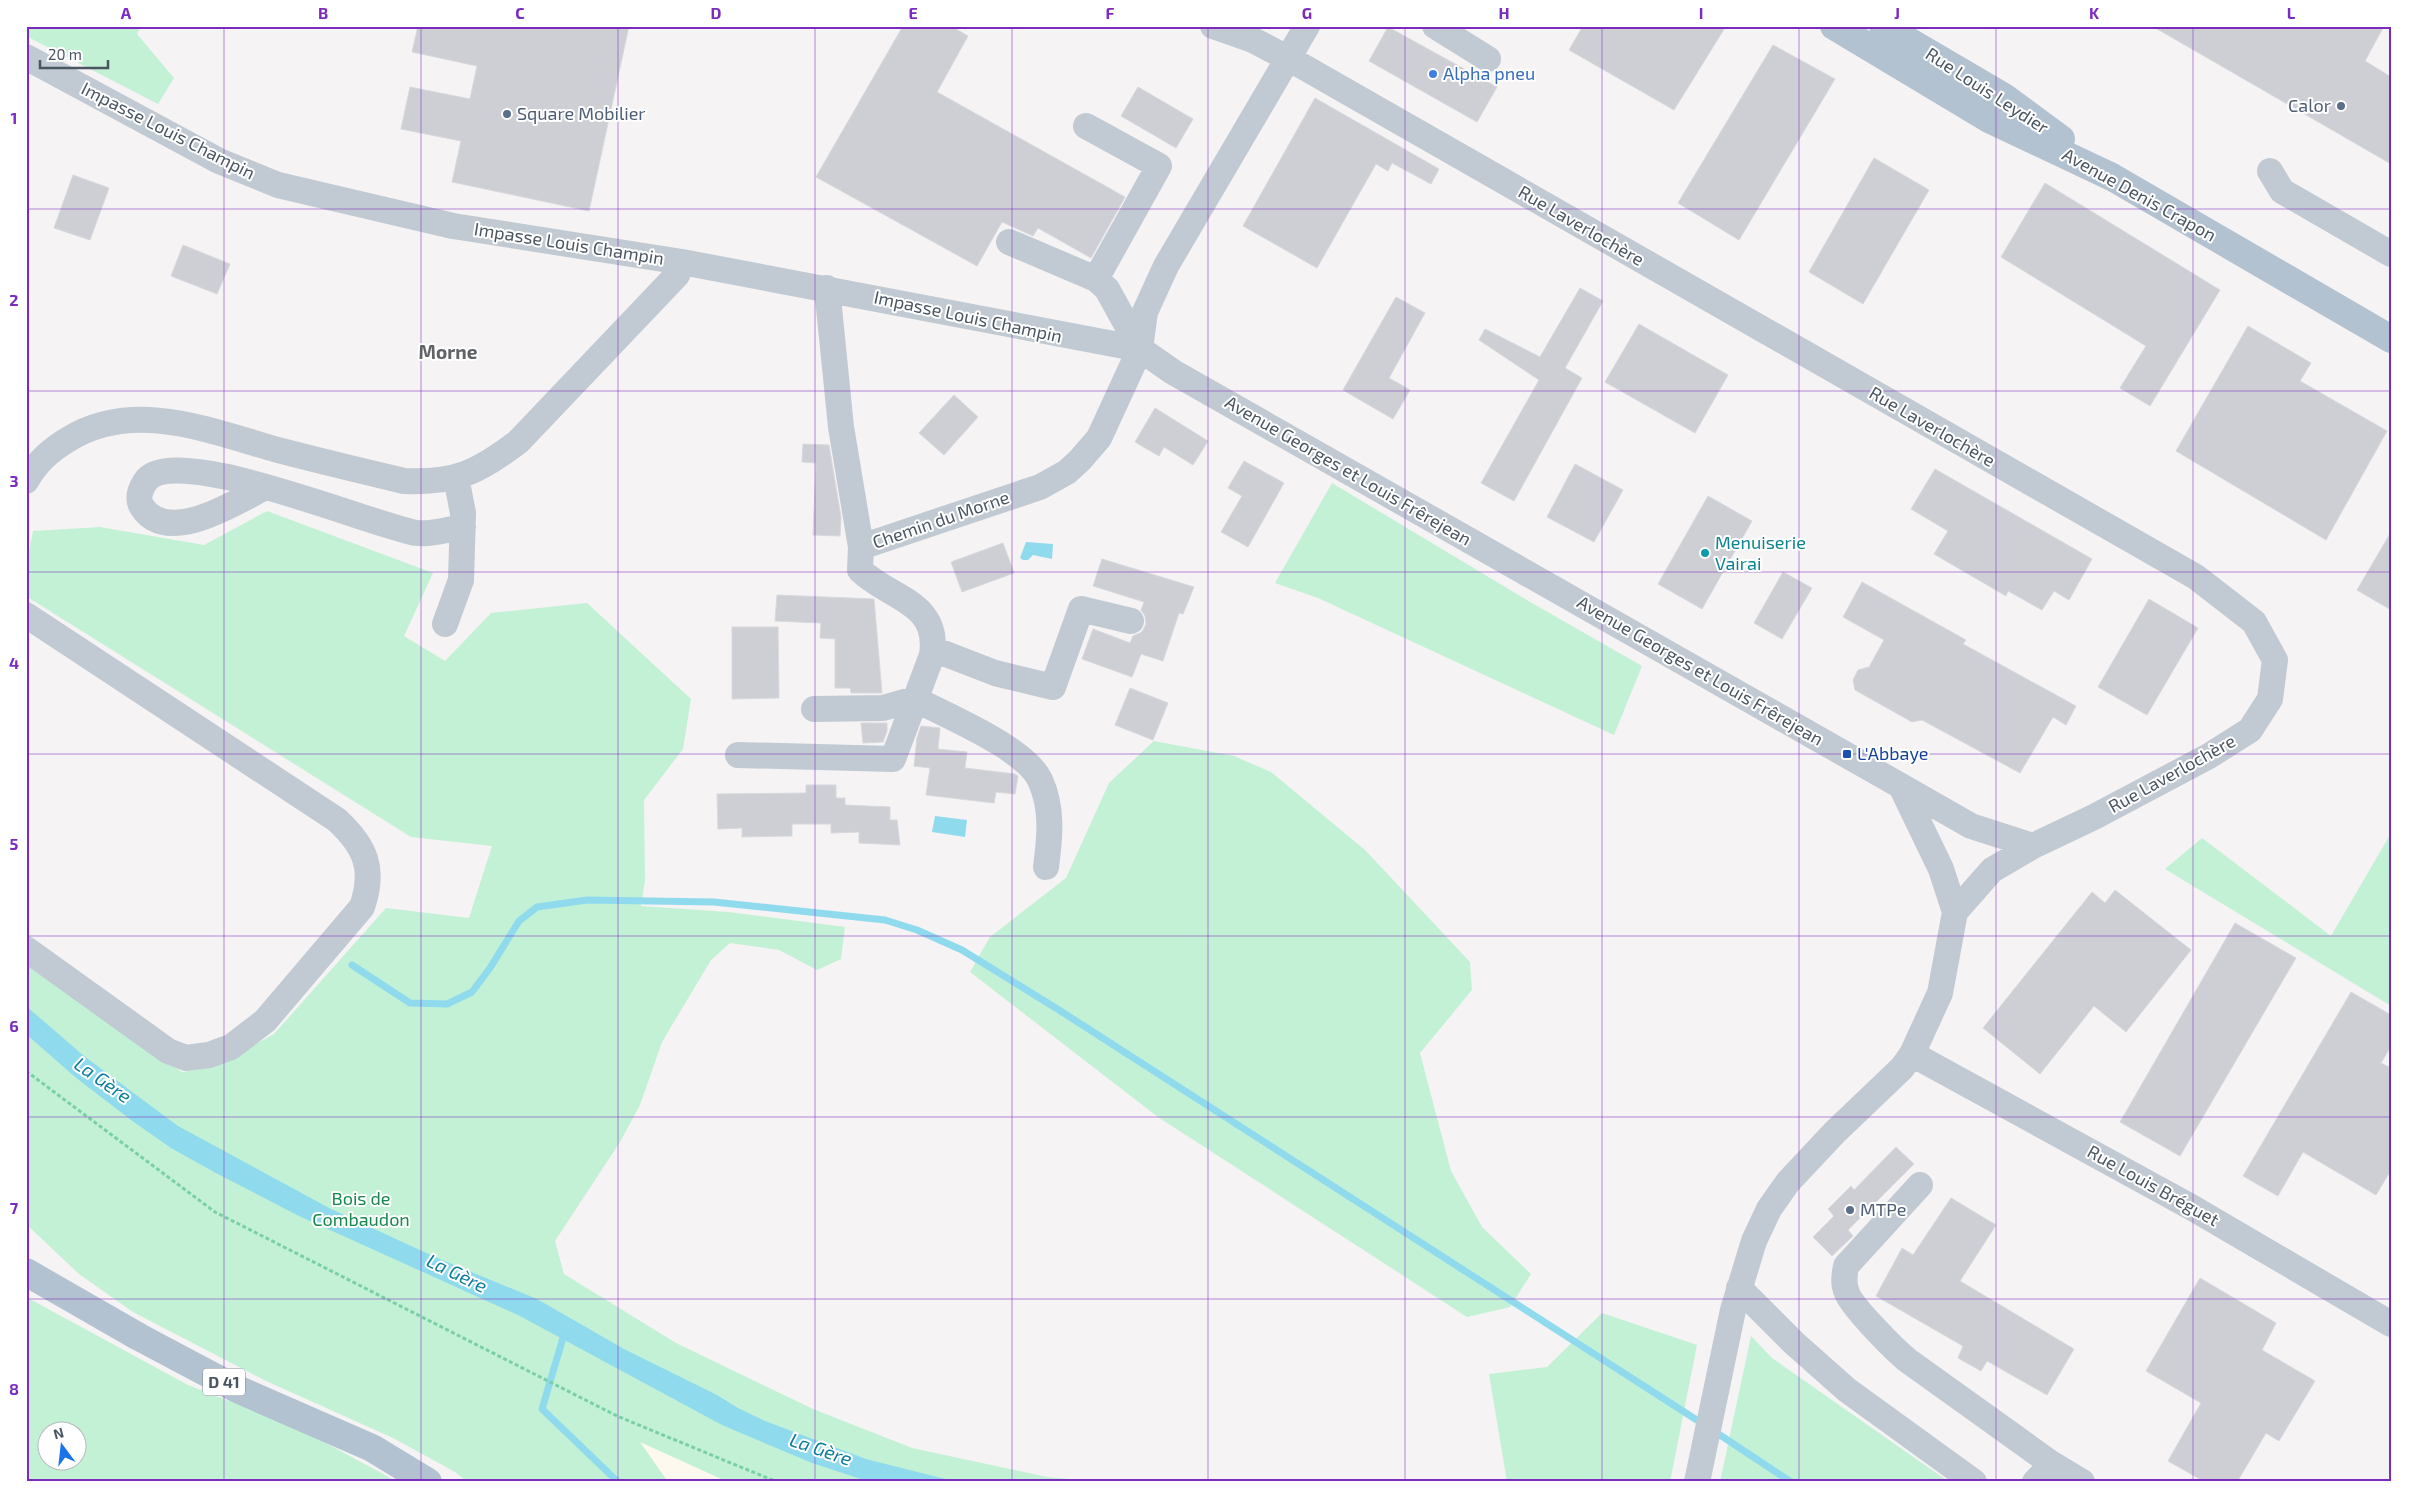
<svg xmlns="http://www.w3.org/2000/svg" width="2417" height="1508" viewBox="0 0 2417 1508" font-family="'Exo 2',sans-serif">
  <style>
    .commercial { fill: #fdf9ef }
    .green { fill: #c3f1d5; fill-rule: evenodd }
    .water { fill: #90daee }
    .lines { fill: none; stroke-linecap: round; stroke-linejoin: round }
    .stream { stroke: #90daee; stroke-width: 7 }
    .building { fill: #cdcfd5; stroke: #d7d9de }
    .path { stroke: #7ad0a6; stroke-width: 3; stroke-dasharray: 4 2.5; stroke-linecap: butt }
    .minor { stroke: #c1cad2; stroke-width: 26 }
    .major { stroke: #b3c2d1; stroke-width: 28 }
    .grid { fill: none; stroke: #7b2cbf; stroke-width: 1; stroke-opacity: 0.55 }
    .shop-dot { fill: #3f7fe0; stroke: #fff; stroke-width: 2 }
    .service-dot { fill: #5c6f8a; stroke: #fff; stroke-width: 2 }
    .culture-dot { fill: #0f9aa8; stroke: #fff; stroke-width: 2 }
    .transit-dot { fill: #1a4fb4; stroke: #fff; stroke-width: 2 }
    .labels { text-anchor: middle; stroke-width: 4; stroke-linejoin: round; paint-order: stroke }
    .shield { fill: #fff; stroke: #808990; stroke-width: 1 }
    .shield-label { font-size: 16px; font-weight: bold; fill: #4a5661 }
    .shop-label { font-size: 18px; fill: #366cbe; stroke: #fff; text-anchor: start }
    .street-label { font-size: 18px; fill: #4a5661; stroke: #fff }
    .service-label { font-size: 18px; fill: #4e5e75; stroke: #fff; text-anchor: start }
    .culture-label { font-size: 18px; fill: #0d838f; stroke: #fff; text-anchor: start }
    .transit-label { font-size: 18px; fill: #164399; stroke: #fff; text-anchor: start }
    .park-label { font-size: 18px; fill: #17864f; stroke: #fff }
    .neighbourhood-label { font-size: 19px; font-weight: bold; fill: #5f6368; stroke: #fff }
    .water-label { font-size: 19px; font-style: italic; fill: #0c7c9b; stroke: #fff }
    .neatline { fill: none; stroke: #7b2cbf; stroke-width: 2 }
    .grid-label { font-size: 16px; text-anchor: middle; font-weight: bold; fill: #7b2cbf }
  </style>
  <rect width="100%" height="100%" fill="#f5f3f3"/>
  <path class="commercial" d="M639 1441 728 1482H668Z"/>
  <path class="green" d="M26 26H141L137 34 174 78 158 104 26 36Z
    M1332 483 1532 603 1642 666 1614 735 1318 598 1275 583Z
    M267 511 433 573 404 636 445 661 491 613 587 603 691 699 683 749 644 800 645 880 641 906 728 912 845 927 841 959 817 970 779 950 730 943 711 960 662 1042 640 1105 620 1142 555 1241 564 1274 676 1343 813 1409 912 1448 1047 1477 1100 1482H728L640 1442 668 1482H467L455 1472 393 1438 264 1380 133 1312 79 1274 26 1224V965L182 1072 214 1067 274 1034 386 908 469 918 492 846 411 837 29 598 27 562 33 531 100 527 204 545Z
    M1154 741 1234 756 1271 772 1365 850 1470 962 1472 990 1420 1053 1451 1171 1482 1227 1531 1274 1510 1307 1467 1317 1158 1117 970 972 990 937 1066 878 1109 783Z
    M2391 833V1006L2165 869 2202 838 2331 936Z
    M26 1297 188 1385 296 1427 398 1482H26ZM48 1430H78V1460H48Z
    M1602 1313 1697 1345 1670 1482H1507L1489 1374 1547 1367Z
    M1751 1336 1772 1358 1949 1482H1720Z"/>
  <path class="water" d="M1026 542 1053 544 1052 559 1033 555 1028 560H1023L1020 558Z
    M935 816 967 820 965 837 932 832Z
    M26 1006 84 1056 178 1126 331 1209 435 1257 537 1299 624 1349 717 1395 738 1408 765 1421 866 1459 957 1482H870L812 1463 722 1425 518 1315 299 1216 214 1172 171 1148 131 1120 75 1077 26 1034Z"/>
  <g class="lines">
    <path class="stream" d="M352 965 410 1003 447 1004 472 992 490 968 519 921 537 907 587 900 714 902 885 920 917 930 962 950 1059 1010 1703 1424
      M565 1331 542 1409 618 1482
      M1714 1431 1791 1482"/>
  </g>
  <path class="building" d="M418 26H629L589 211 452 182 461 141 401 129 410 87 470 99 477 66 412 52Z
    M903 26H951L968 36 937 92 1125 197 1091 258 1038 228 1033 236 1002 222 977 266 816 177Z
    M1583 26H1726L1674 110 1569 50Z
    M2152 26H2384L2365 61 2391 77V164Z
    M1388 27 1497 87 1477 122 1369 61Z
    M1773 45 1835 79 1739 240 1678 203Z
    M1138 87 1193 119 1176 148 1121 116Z
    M1315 98 1439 169 1431 184 1392 163 1388 171 1376 164 1317 268 1243 226Z
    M1874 158 1929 190 1863 304 1809 272Z
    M73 175 109 188 90 240 54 228Z
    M2045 183 2220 290 2150 406 2120 388 2146 346 2001 257Z
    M183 245 230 264 217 294 171 276Z
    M1580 288 1603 301 1565 368 1582 378 1514 501 1481 483 1539 380 1479 340 1485 329 1540 357Z
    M1396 297 1425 313 1389 378 1410 390 1393 419 1343 390Z
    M1639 324 1728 375 1695 433 1605 382Z
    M2248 326 2311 363 2300 381 2387 431 2326 540 2176 451Z
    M954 395 978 417 944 455 919 433Z
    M1155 408 1208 441 1193 465 1164 447 1159 456 1135 442Z
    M803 444 829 445 841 517 840 536 813 535 816 463 802 462Z
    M1244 461 1284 483 1248 547 1221 532 1242 496 1228 488Z
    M1575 464 1623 490 1594 542 1547 517Z
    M1935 469 2092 559 2069 600 2054 591 2042 610 2008 591 2006 596 1934 554 1948 531 1911 509Z
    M1708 496 1752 521 1702 609 1658 584Z
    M2391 532V610L2357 590Z
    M1003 543 1014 573 962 592 951 562Z
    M1102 559 1194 587 1183 614 1179 613 1163 661 1141 654 1132 677 1082 659 1093 629 1130 643 1133 636 1142 632 1146 624 1145 616 1141 610 1144 602 1093 586Z
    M1783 572 1812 588 1782 639 1754 623Z
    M1862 582 1966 640 1963 644 2076 706 2066 725 2053 717 2020 773 1922 720 1912 722 1855 690 1853 680 1858 670 1869 667 1884 640 1843 617Z
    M777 595 874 599 882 693H851L850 688H835V639L820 638 821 623 775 621Z
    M2149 599 2198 628 2147 715 2098 687Z
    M732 627H778L779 698 732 699Z
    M1130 688 1168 703 1153 740 1115 725Z
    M861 723H887V731L883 742 863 743Z
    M921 726 940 728 938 749 967 752 965 768 1015 774 1018 776 1015 794 996 792 994 803 926 795 930 768 914 766 917 738Z
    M806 785H836V798H845V805L890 807V820H897L900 845 859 843V832L831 833V824H792V836L742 837V828L718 829 717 794 806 793Z
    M2115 890 2191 950 2126 1032 2094 1006 2040 1074 1983 1028 2092 892 2105 903Z
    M2235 923 2296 958 2180 1156 2120 1122Z
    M2351 992 2391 1015V1046L2381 1063 2391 1068V1170L2376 1195 2303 1152 2278 1196 2243 1176Z
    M1896 1147 1914 1164 1848 1230 1853 1236 1832 1256 1813 1237 1834 1216 1828 1209 1851 1186 1854 1190Z
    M1951 1198 1996 1225 1960 1281 2074 1349 2047 1395 1987 1361 1981 1371 1958 1358 1963 1346 1876 1296 1902 1248 1913 1255Z
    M2200 1278 2276 1323 2262 1350 2315 1381 2279 1441 2266 1433 2237 1482H2205L2168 1461 2201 1403 2146 1371Z"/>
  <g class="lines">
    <path class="path" d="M26 1071 215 1212 617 1416 777 1482"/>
    <path class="minor" d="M1213 26 1253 40 1302 66 2196 577 2254 622 2275 660 2270 699 2250 730 2209 756 2094 817 2033 846 1992 870 1955 912
      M1435 26 1488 59
      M26 57 219 161 278 185 453 226 682 262 1140 349 1173 372 1901 786 1941 869 1955 912 1940 993 1912 1054 1902 1068 1835 1132 1788 1182 1769 1209 1754 1241 1733 1310 1697 1482
      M1086 126 1159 166 1096 279
      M2270 171 2282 191 2391 254
      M1009 242 1096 279 1107 289 1140 349
      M827 288 841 427 861 547
      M26 481C37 462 50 450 69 439 135 399 210 431 278 450 320 461 362 471 404 481 456 483 477 473 518 442L677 275 682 262
      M265 487C235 503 167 546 142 507 137 499 140 490 145 482 171 440 373 526 417 533 431 535 449 529 463 527
      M26 615 337 820C366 847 375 869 362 907L265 1021 231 1047 209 1055 186 1058 168 1051 26 949
      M445 624 461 580 463 513 456 477
      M933 649 995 673 1053 687 1081 609 1131 621
      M814 709 883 708 915 699C947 716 1025 748 1040 780 1053 808 1050 837 1046 867
      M738 755 893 759 932 655C940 601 889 599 860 570L861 547 1040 487 1067 472 1080 460 1099 438 1140 349 1145 312 1166 266 1307 26
      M1901 786 1971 826 2033 846
      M1912 1054 2191 1207 2391 1324
      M1920 1185 1846 1266C1844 1276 1843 1284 1847 1293 1852 1307 1894 1349 1907 1360L2052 1464 2082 1482
      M1739 1288 1794 1343 1847 1390 1974 1482
      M2035 1482 2052 1464"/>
    <path class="major" d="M1834 26 1989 119 2112 177 2391 339
      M1883 26 2004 97 2061 139
      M26 1272 139 1337 237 1389 372 1448 428 1482"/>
  </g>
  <path class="grid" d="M224 26V1482M421 26V1482M618 26V1482M815 26V1482M1012 26V1482M1208 26V1482M1405 26V1482M1602 26V1482M1799 26V1482M1996 26V1482M2193 26V1482M26 209H2391M26 391H2391M26 572H2391M26 754H2391M26 936H2391M26 1117H2391M26 1299H2391"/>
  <circle class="shop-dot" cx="1433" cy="74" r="5"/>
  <g class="service-dot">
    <circle cx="2341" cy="106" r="5"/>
    <circle cx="507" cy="114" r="5"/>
    <circle cx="1850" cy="1210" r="5"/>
  </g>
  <circle class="culture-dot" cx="1705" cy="553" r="5"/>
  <rect class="transit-dot" x="1842" y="749" width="10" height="10" rx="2.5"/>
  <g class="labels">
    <rect class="shield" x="203" y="1368.5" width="42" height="27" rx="4"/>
    <g class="shield-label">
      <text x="224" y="1388">D 41</text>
    </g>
    <g class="shop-label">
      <text x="1443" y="80">Alpha pneu</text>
    </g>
    <g class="street-label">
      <text transform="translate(1987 91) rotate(33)" y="6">Rue Louis Leydier</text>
      <text transform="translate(168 131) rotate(27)" y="6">Impasse Louis Champin</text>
      <text transform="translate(2139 195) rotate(29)" y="6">Avenue Denis Crapon</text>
      <text transform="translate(1581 226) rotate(30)" y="6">Rue Laverlochère</text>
      <text transform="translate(569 244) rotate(9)" y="6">Impasse Louis Champin</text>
      <text transform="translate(968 317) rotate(12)" y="6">Impasse Louis Champin</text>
      <text transform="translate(1932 427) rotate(30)" y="6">Rue Laverlochère</text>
      <text transform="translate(1348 471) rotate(30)" y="6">Avenue Georges et Louis Frêrejean</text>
      <text transform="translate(941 520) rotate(-19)" y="6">Chemin du Morne</text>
      <text transform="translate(1700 671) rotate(30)" y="6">Avenue Georges et Louis Frêrejean</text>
      <text transform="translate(2172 774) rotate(-29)" y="6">Rue Laverlochère</text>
      <text transform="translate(2153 1186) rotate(29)" y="6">Rue Louis Bréguet</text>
    </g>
    <g class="service-label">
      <text x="2331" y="112" text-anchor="end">Calor</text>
      <text x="517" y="120">Square Mobilier</text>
      <text x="1860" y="1216">MTPe</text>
    </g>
    <g class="culture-label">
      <text x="1715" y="549">Menuiserie<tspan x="1715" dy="21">Vairai</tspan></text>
    </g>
    <g class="transit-label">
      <text x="1857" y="760">L'Abbaye</text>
    </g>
    <g class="park-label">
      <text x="361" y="1205">Bois de<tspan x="361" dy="21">Combaudon</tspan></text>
    </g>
    <g class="neighbourhood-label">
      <text x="448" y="359">Morne</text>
    </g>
    <g class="water-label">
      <text transform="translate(103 1080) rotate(35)" y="7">La Gère</text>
      <text transform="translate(457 1273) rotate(26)" y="7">La Gère</text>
      <text transform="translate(821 1449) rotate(19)" y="7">La Gère</text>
    </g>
  </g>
  <rect width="2417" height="1508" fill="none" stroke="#ffffff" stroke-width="55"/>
  <g transform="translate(62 1446) rotate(345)"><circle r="24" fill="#ffffff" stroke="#b7bbc0"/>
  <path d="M0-4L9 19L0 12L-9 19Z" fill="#1a73e8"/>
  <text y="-8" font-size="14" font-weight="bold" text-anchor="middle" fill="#4a5661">N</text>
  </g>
  <path d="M40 60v8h68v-8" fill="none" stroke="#4a5661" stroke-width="2.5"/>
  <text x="48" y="60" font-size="15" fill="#4a5661" stroke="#ffffff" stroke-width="4" paint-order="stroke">20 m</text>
  <rect x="28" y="28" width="2362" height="1452" class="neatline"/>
  <g class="grid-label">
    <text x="126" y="19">A</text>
    <text x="323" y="19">B</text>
    <text x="520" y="19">C</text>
    <text x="716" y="19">D</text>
    <text x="913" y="19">E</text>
    <text x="1110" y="19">F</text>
    <text x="1307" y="19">G</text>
    <text x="1504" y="19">H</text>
    <text x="1701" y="19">I</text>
    <text x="1897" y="19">J</text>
    <text x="2094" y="19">K</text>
    <text x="2291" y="19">L</text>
    <text x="14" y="124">1</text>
    <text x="14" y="306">2</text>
    <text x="14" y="487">3</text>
    <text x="14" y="669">4</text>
    <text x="14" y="850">5</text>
    <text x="14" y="1032">6</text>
    <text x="14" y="1214">7</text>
    <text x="14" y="1395">8</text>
  </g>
</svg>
